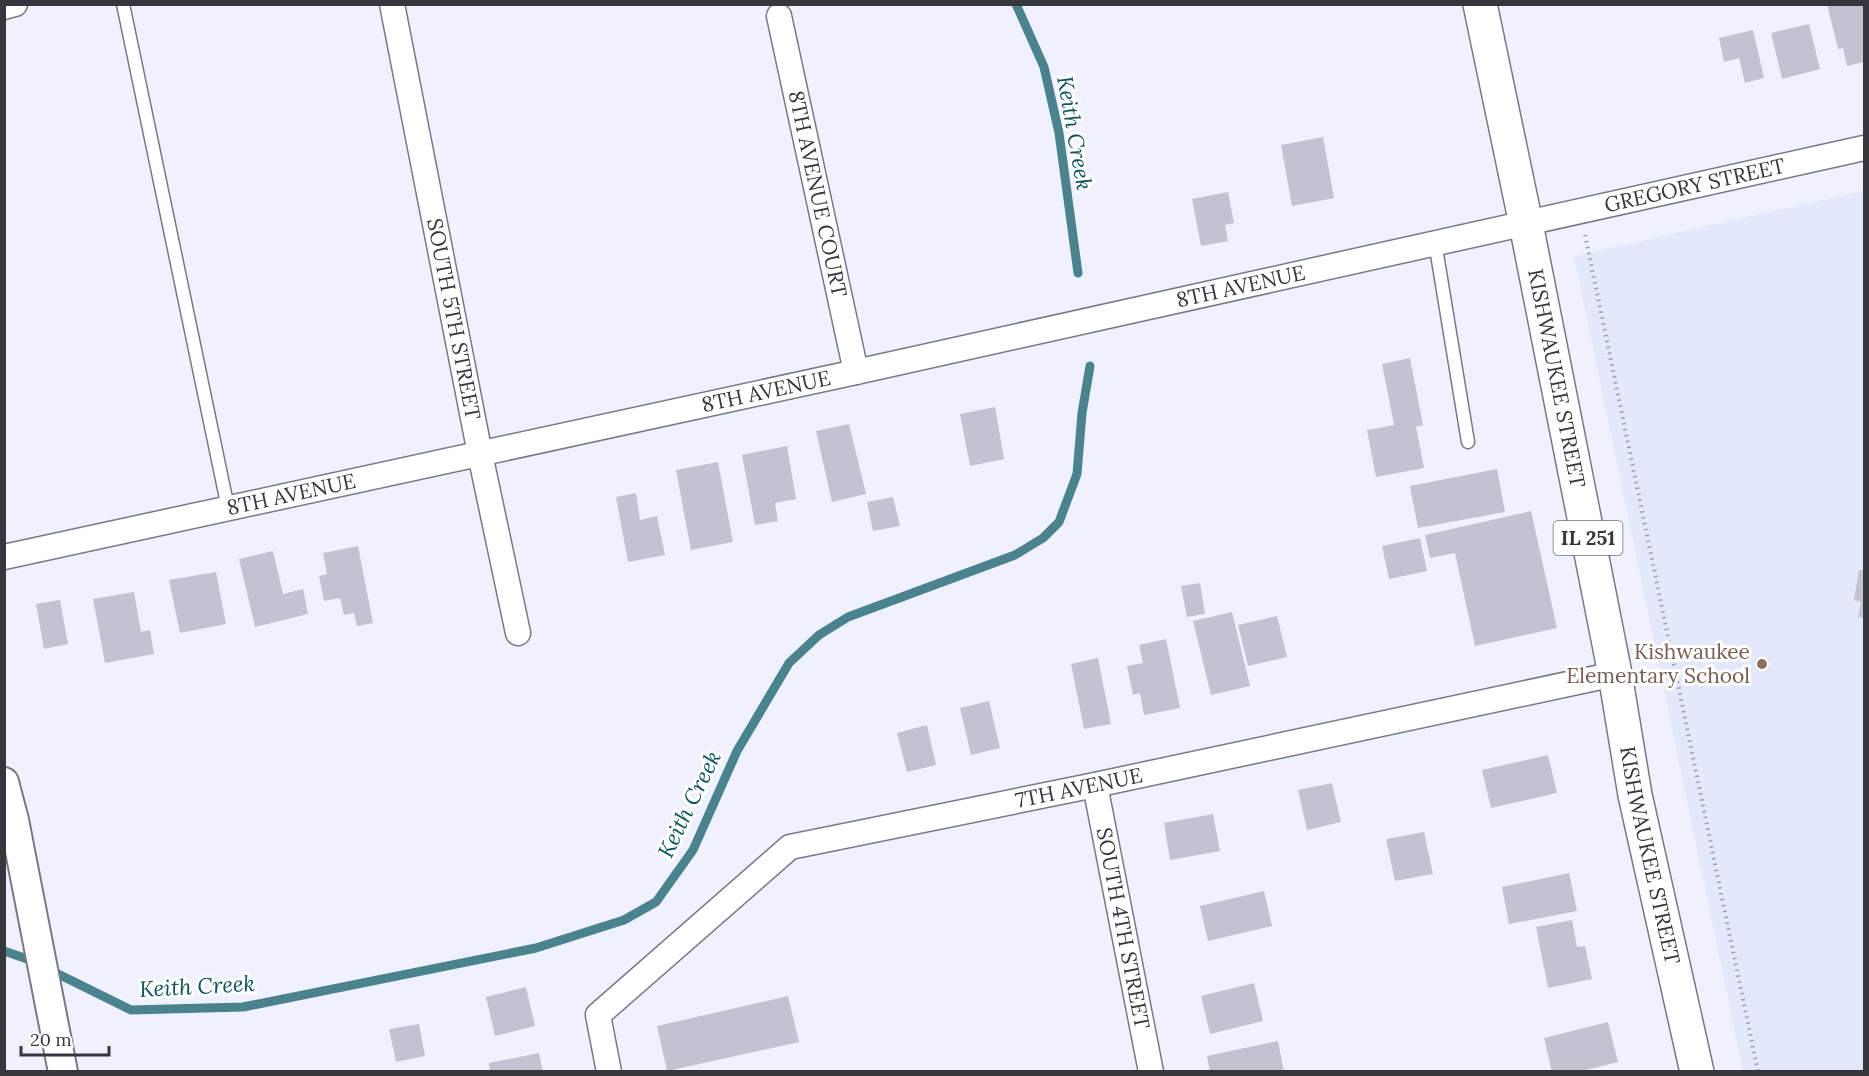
<svg xmlns="http://www.w3.org/2000/svg" width="1869" height="1076" viewBox="0 0 1869 1076" font-family="Lora,serif">
  <style>
    .built { fill: #e3e8fb }
    .lines { fill: none; stroke-linecap: round; stroke-linejoin: round }
    .stream { stroke: #4a828e; stroke-width: 9 }
    .building { fill: #c1c4d0 }
    .service-casing { stroke: #777984; stroke-width: 15 }
    .minor-casing { stroke: #777984; stroke-width: 27 }
    .tertiary-casing { stroke: #777984; stroke-width: 32 }
    .primary-casing { stroke: #777984; stroke-width: 36 }
    .path { stroke: #9ea0a9; stroke-width: 4; stroke-dasharray: 1.5 4.5; stroke-linecap: butt }
    .service { stroke: #fff; stroke-width: 12 }
    .minor { stroke: #fff; stroke-width: 24 }
    .tertiary { stroke: #fff; stroke-width: 28 }
    .primary { stroke: #fff; stroke-width: 33 }
    .education-dot { fill: #8d6e63; stroke: #fff; stroke-width: 2 }
    .labels { text-anchor: middle; stroke-width: 6; stroke-linejoin: round; paint-order: stroke }
    .shield { fill: #fff; stroke: #727376; stroke-width: 1.5 }
    .shield-label { font-size: 20px; font-weight: bold; fill: #36373c }
    .street-label { font-size: 21px; fill: #36373c; stroke: #fff }
    .education-label { font-size: 21px; fill: #785e54; stroke: #fff; text-anchor: end }
    .water-label { font-size: 22px; font-style: italic; fill: #0f5560; stroke: #fff }
  </style>
  <rect width="100%" height="100%" fill="#eff2fe"/>
  <path class="built" d="M1864 191V1071H1743L1574 256Z"/>
  <g class="lines">
    <path class="stream" d="M1016 4 1044 67 1059 133 1078 273
      M4 951 36 962
      M48 969 131 1010 243 1007 536 948 624 920 656 902 693 850 737 751 789 663 819 635 848 617 1015 555 1043 538 1059 522 1077 474 1082 413 1090 366"/>
  </g>
  <path class="building" d="M1827 4H1864V62L1847 66 1843 48 1838 49Z
    M1809 24 1820 69 1782 79 1771 33Z
    M1753 30 1764 78 1745 83 1739 58 1724 62 1719 38Z
    M1323 137 1334 198 1292 206 1281 145Z
    M1228 192 1234 223 1225 225 1228 241 1201 246 1192 199Z
    M1410 358 1423 425 1416 427 1424 468 1376 477 1367 430 1394 425 1382 364Z
    M995 407 1004 459 970 466 960 414Z
    M849 424 866 494 832 502 816 431Z
    M787 446 796 499 775 503 778 521 755 525 742 455Z
    M718 462 733 542 691 550 676 470Z
    M1497 469 1505 512 1418 528 1410 486Z
    M636 493 640 520 657 516 665 555 628 562 616 497Z
    M893 497 900 526 873 531 867 502Z
    M1531 511 1557 628 1475 646 1455 553 1430 558 1425 535Z
    M1420 538 1427 571 1389 579 1382 546Z
    M358 546 373 623 357 626 354 613 344 615 340 598 324 601 319 576 327 574 323 553Z
    M273 551 283 594 303 589 308 614 255 627 239 559Z
    M1859 570H1864V618L1858 617 1861 602 1854 600Z
    M216 572 226 624 180 633 169 580Z
    M1200 583 1205 614 1187 617 1181 586Z
    M134 592 141 632 150 630 154 654 105 663 93 599Z
    M60 600 68 644 44 649 36 604Z
    M1232 612 1250 686 1211 695 1193 621Z
    M1277 616 1287 657 1248 666 1238 625Z
    M1166 639 1180 708 1144 715 1140 693 1133 695 1127 666 1143 663 1139 645Z
    M1098 658 1111 724 1084 729 1071 664Z
    M989 701 1000 748 971 755 960 708Z
    M927 725 936 765 907 772 897 733Z
    M1548 755 1557 793 1491 808 1482 770Z
    M1332 783 1341 822 1307 830 1298 790Z
    M1213 814 1220 851 1170 860 1164 823Z
    M1424 832 1433 874 1395 881 1386 839Z
    M1569 873 1577 911 1509 924 1502 887Z
    M1264 891 1272 926 1208 941 1200 906Z
    M1572 920 1577 947 1585 946 1592 979 1548 988 1536 927Z
    M1254 983 1263 1021 1210 1034 1201 996Z
    M526 987 535 1026 495 1036 486 997Z
    M788 996 799 1042 667 1071 657 1026Z
    M1608 1022 1618 1062 1578 1072H1552L1544 1038Z
    M419 1024 425 1056 396 1062 389 1029Z
    M1278 1041 1284 1072H1210L1207 1056Z
    M539 1053 543 1072H490L489 1063Z"/>
  <g class="lines">
    <g class="service-casing">
      <path id="service" d="M123 4 228 508
        M1435 242 1468 442"/>
    </g>
    <g class="minor-casing">
      <g id="minor">
        <path id="s1" d="M392 4 480 454 518 633"/>
        <path d="M4 7 15 4"/>
        <path id="s2" d="M779 16 856 372"/>
        <path id="s3" d="M4 557 856 372 1864 148"/>
        <path id="s4" d="M1095 785 1151 1072"/>
        <path id="s5" d="M609 1072 598 1015 790 847 1095 785 1615 674"/>
      </g>
    </g>
    <g class="tertiary-casing">
      <path id="tertiary" d="M4 782 14 820 63 1072"/>
    </g>
    <g class="primary-casing">
      <g id="primary">
        <path id="s6" d="M1480 4 1526 224 1615 674 1635 795 1697 1072"/>
      </g>
    </g>
    <path class="path" d="M1585 235 1758 1072"/>
    <use href="#service" class="service"/>
    <use href="#minor" class="minor"/>
    <use href="#tertiary" class="tertiary"/>
    <use href="#primary" class="primary"/>
  </g>
  <circle class="education-dot" cx="1762" cy="664" r="6"/>
  <g class="labels">
    <rect class="shield" x="1553.5" y="521" width="69" height="34" rx="4.5"/>
    <g class="shield-label">
      <text x="1588" y="545">IL 251</text>
    </g>
    <g class="street-label">
      <text dy="7" stroke="none"><textPath href="#s3" startOffset="1731">GREGORY STREET</textPath></text>
      <text dy="7" stroke="none"><textPath href="#s2" startOffset="182">8TH AVENUE COURT</textPath></text>
      <text dy="7" stroke="none"><textPath href="#s3" startOffset="1266">8TH AVENUE</textPath></text>
      <text dy="7" stroke="none"><textPath href="#s1" startOffset="321">SOUTH 5TH STREET</textPath></text>
      <text dy="7" stroke="none"><textPath href="#s6" startOffset="382">KISHWAUKEE STREET</textPath></text>
      <text dy="7" stroke="none"><textPath href="#s3" startOffset="780">8TH AVENUE</textPath></text>
      <text dy="7" stroke="none"><textPath href="#s3" startOffset="294">8TH AVENUE</textPath></text>
      <text dy="7" stroke="none"><textPath href="#s5" startOffset="608">7TH AVENUE</textPath></text>
      <text dy="7" stroke="none"><textPath href="#s6" startOffset="868">KISHWAUKEE STREET</textPath></text>
      <text dy="7" stroke="none"><textPath href="#s4" startOffset="146">SOUTH 4TH STREET</textPath></text>
    </g>
    <g class="education-label">
      <text x="1750" y="659">Kishwaukee<tspan x="1750" dy="24">Elementary School</tspan></text>
    </g>
    <g class="water-label">
      <text transform="translate(1075 133) rotate(80)" y="8">Keith Creek</text>
      <text transform="translate(689 804) rotate(-64)" y="8">Keith Creek</text>
      <text transform="translate(197 986) rotate(-3)" y="8">Keith Creek</text>
    </g>
  </g>
  <rect width="1869" height="1076" fill="none" stroke="#36373c" stroke-width="12"/>
  <path d="M21 1046v9h88v-9" fill="none" stroke="#36373c" stroke-width="3"/>
  <text x="30" y="1046" font-size="18" fill="#36373c" stroke="#ffffff" stroke-width="4.5" paint-order="stroke">20 m</text>
</svg>
